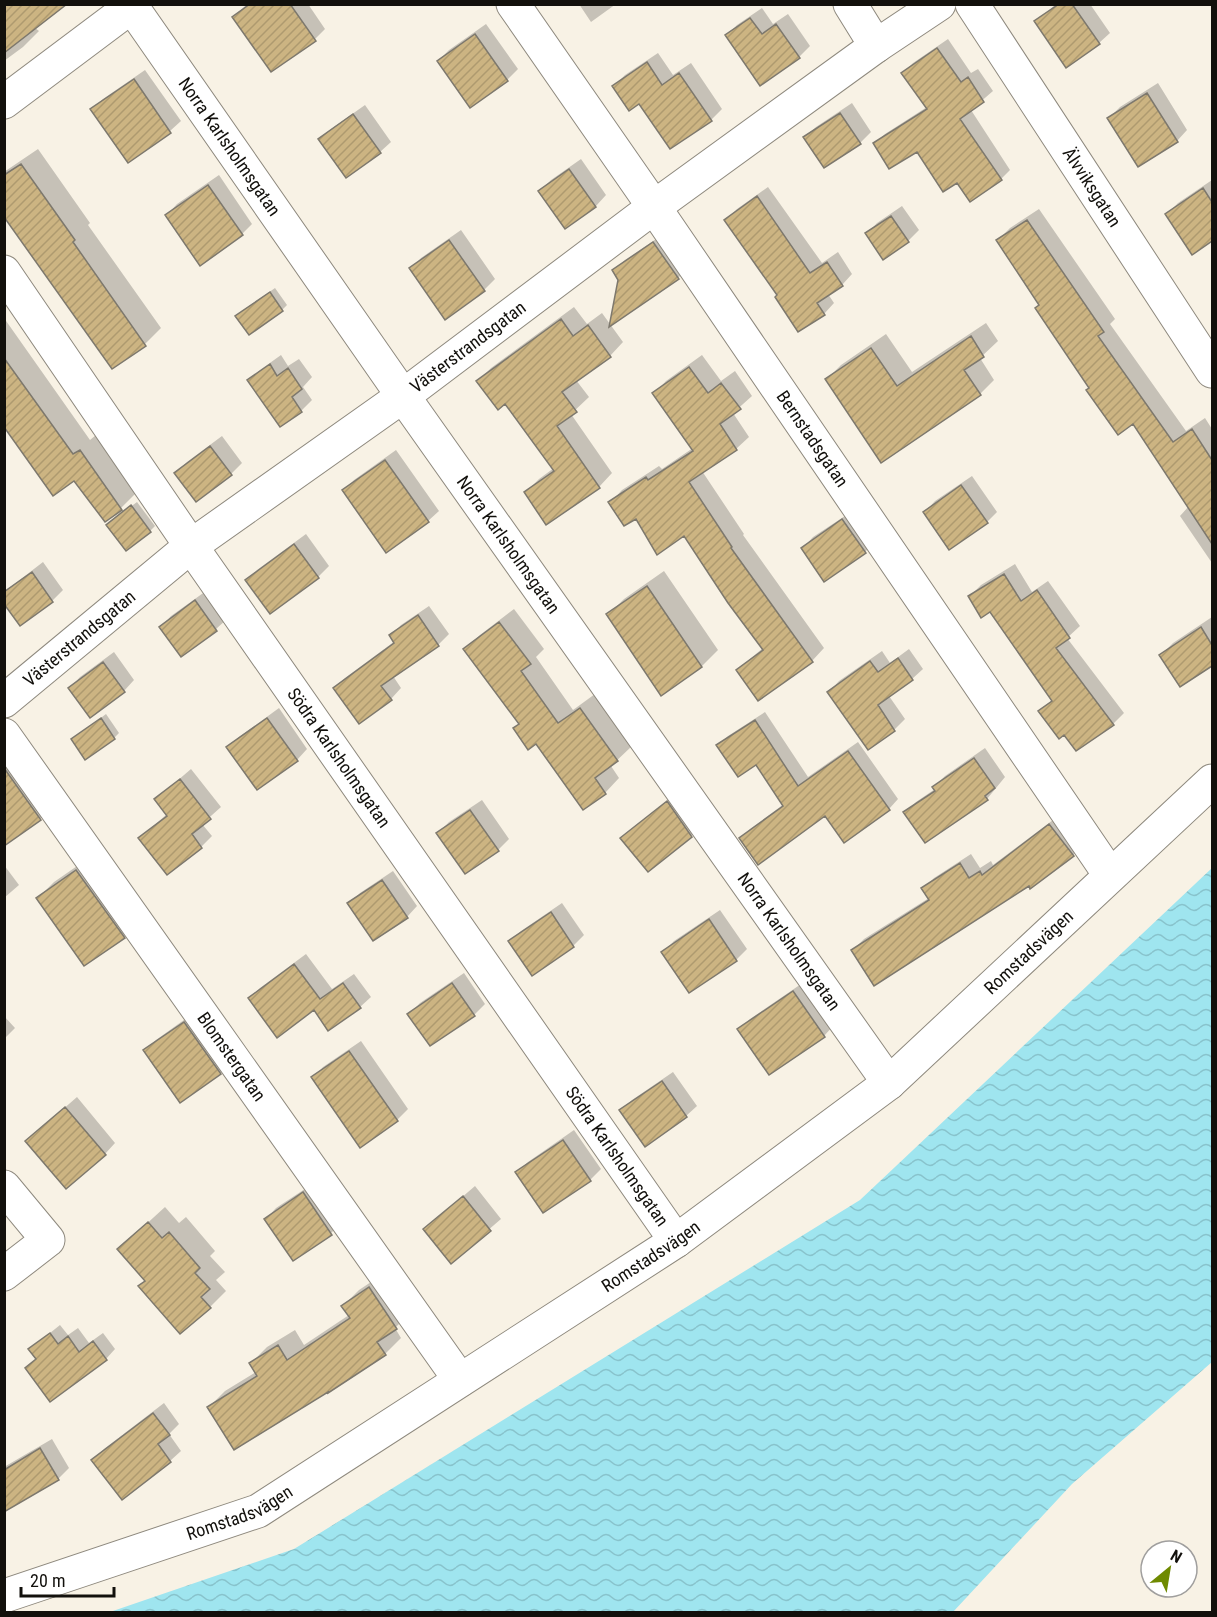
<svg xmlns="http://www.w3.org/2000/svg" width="1217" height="1617" viewBox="0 0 1217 1617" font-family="'Roboto Condensed',sans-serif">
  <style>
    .water { fill: url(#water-waves) }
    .shadow { fill: #0003 }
    .building { fill: url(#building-hatch); stroke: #7d786d; stroke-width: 1.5 }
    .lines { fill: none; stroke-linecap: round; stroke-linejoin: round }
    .street-casing { stroke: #8e897e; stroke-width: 35 }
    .secondary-casing { stroke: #8e897e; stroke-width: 35 }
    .street { stroke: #fff; stroke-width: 33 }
    .secondary { stroke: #fff; stroke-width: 33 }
    .labels { text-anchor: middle; stroke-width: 4.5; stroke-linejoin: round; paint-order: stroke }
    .street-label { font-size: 18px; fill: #12100c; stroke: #fff }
  </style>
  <defs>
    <pattern id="water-waves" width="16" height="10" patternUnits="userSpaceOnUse" patternTransform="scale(1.5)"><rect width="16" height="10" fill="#9fe5ef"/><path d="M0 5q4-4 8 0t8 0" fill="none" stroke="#88c3cc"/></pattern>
    <pattern id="building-hatch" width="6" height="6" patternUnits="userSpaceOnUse" patternTransform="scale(1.5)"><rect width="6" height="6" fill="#ccb482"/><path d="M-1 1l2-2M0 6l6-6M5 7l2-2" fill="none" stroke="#ae9a6f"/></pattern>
  </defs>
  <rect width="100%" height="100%" fill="#f8f2e5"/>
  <path class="water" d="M1212 868V1362L1072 1484 953 1612H110L294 1549 860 1200Z"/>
  <path class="shadow" d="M4 4 39 31 23 47 4 61Z
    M247 4H308L325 29 315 39 234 17Z
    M579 4H616L591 22Z
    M1056 4H1090L1110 33 1099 43 1036 22Z
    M762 8 773 24 788 14 810 46 799 57 727 35 737 25Z
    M486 24 518 69 507 80 438 61 449 50Z
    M948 39 971 73 978 69 993 91 971 110 1010 170 1001 179 958 181 917 150 875 143 885 134 927 107 903 73 913 63Z
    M658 53 673 75 691 63 722 109 711 120 670 147 640 102 614 86 625 75Z
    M145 70 181 121 170 131 128 160 92 109 103 99Z
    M1158 83 1187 130 1177 141 1109 118 1120 107Z
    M852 103 871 132 860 143 805 137 816 127Z
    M365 105 391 142 380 152 320 139 331 129Z
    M38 149 90 223 88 225 161 328 145 344 4 214V172Z
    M581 159 606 195 596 206 566 227 540 191 551 180Z
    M219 175 252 224 242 234 167 215 177 204Z
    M1212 180V245L1210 241 1167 214 1178 203Z
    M768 187 822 263 838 252 852 274 842 285 828 294 834 303 824 314 779 294 726 220 737 209Z
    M902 206 919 230 908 241 867 234 877 223Z
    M1039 209 1115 319 1110 324 1186 431 1205 418 1212 429V563L1180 516 1189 506 1133 422 1090 387 1041 304 998 240 1010 228Z
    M461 230 495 279 484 290 411 269 421 258Z
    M665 233 688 268 678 278 620 279 614 270 625 260Z
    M275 288 287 305 282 310 242 311Z
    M574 307 587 324 602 313 623 342 610 356 576 380 589 397 571 414 612 473 599 487 526 492 539 479 554 468 506 402 478 381 491 368Z
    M4 318 90 440 96 435 137 492 121 508 106 520 74 479 4 424Z
    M986 323 998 341 980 358 994 380 980 394 827 379 841 365 886 334 912 372Z
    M281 355 288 366 299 359 312 377 303 387 312 400 301 411 281 425 249 380 260 370Z
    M702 355 721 381 735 371 752 396 733 413 749 437 736 449 702 471 744 534 743 535 824 648 812 661 737 670 763 648 685 534 637 516 610 503 622 490 659 466 662 469 693 448 654 394 666 381Z
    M222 436 242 463 231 474 176 473 187 462Z
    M396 450 439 511 428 521 344 490 354 480Z
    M972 476 997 512 987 522 925 512 935 501Z
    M137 502 155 526 150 531 113 520Z
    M854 510 875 541 865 552 803 548 813 537Z
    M306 534 329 566 318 577 270 612 247 580 257 570Z
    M43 562 63 590 52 601 21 623 4 592Z
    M1015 564 1032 592 1048 581 1080 626 1067 638 1124 713 1113 724 1065 733 1040 711 1053 699 991 610 970 596 981 585Z
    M664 571 718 650 702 666 661 694 608 615 624 599Z
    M206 591 227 619 216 629 182 655 161 627 171 616Z
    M429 606 449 634 438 645 393 676 401 688 391 699 334 688 345 678 395 641 391 636 401 625Z
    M514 609 544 649 536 657 573 710 595 694 632 746 611 766 619 778 605 793 515 728 520 723 465 649 480 635Z
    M1212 617V664L1180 685 1161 655 1173 643Z
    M909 649 923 669 912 679 889 696 905 719 894 730 868 748 829 692 839 681 882 651 890 663Z
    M114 652 134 680 124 691 70 688 80 677Z
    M279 708 307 749 297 760 228 748 239 737Z
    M765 712 808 777 858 742 898 799 889 809 826 814 741 838 750 829 784 804 757 763 718 745 728 736Z
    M106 714 119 733 114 738 73 739Z
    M985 748 1005 777 987 799 905 813 916 802 935 789 934 787 945 776Z
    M4 762 51 808 40 819 4 844Z
    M191 769 221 807 202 824 212 836 201 847 140 838 167 814 156 799Z
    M678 792 702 826 691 836 622 838Z
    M482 800 509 839 498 850 438 833 449 822Z
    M1061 814 1083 845 1073 855 853 950 864 939 929 898 923 889 934 878 971 854 980 868 991 861 993 865Z
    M93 855 140 921 124 937 38 898 54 882Z
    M4 865 19 885 4 898Z
    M393 871 417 906 407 917 349 904 360 893Z
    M562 903 584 935 573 946 510 941 521 931Z
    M720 910 747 949 736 960 690 991 663 952 674 941Z
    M306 954 332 989 354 974 371 997 360 1007 314 1008 249 999 260 988Z
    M464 973 485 1004 474 1015 409 1014 420 1003Z
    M804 982 834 1025 824 1036 739 1030 750 1019Z
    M195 1012 231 1063 220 1073 145 1051 156 1040Z
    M4 1016 15 1028 4 1039Z
    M361 1041 408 1109 397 1120 313 1078 323 1067Z
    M673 1072 697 1106 686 1116 621 1111 632 1100Z
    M77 1097 115 1143 105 1154 38 1131Z
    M574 1130 601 1169 590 1180 517 1172 528 1162Z
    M314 1183 341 1223 331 1233 266 1219 276 1208Z
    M475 1186 501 1219 451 1262 425 1229Z
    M165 1207 179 1223 186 1217 215 1251 210 1256 225 1272 216 1280 226 1291 210 1307 146 1281 119 1249Z
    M386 1272 412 1311 395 1328 401 1338 385 1354 209 1407 225 1391 256 1372 251 1363 267 1347 295 1330 304 1345 349 1315 343 1306 359 1290Z
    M60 1325 68 1335 78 1328 89 1343 103 1333 115 1349 106 1359 27 1368 37 1358 30 1349Z
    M164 1403 179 1424 169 1434 181 1451 170 1461 93 1460 104 1449Z
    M52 1439 69 1468 58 1479 4 1510V1467Z"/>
  <path class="building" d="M4 4H67L4 53Z
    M250 4H290L316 41 271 72 232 17Z
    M1059 4H1072L1100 44 1066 68 1034 21Z
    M750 18 762 34 776 24 800 58 760 86 725 35Z
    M475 34 508 81 470 108 437 61Z
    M937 48 961 82 968 77 984 102 960 119 1002 180 970 202 957 183 943 192 917 152 889 169 873 143 927 109 901 73Z
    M647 62 662 85 679 73 712 121 670 149 639 104 629 111 612 86Z
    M134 79 171 133 128 163 90 109Z
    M1147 93 1178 142 1138 167 1107 118Z
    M840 113 861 144 824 168 803 137Z
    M353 114 381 153 346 178 318 139Z
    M21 164 75 240 73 242 146 346 112 369 4 217V175Z
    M569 169 596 207 565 229 538 191Z
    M208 185 243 235 200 266 165 215Z
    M1203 188 1212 202V241L1192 255 1165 214Z
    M757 196 810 273 827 262 843 286 817 303 825 315 798 332 775 297 777 295 724 220Z
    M891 216 909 242 883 260 865 233Z
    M1027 220 1104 332 1098 336 1173 442 1192 429 1212 460V544L1133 424 1118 435 1086 390 1089 388 1035 308 1039 305 996 240Z
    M449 240 485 291 445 320 409 268Z
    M653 242 679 279 609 327 618 280 612 270Z
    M270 292 283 311 249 335 235 316Z
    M561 319 573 336 588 325 611 357 562 392 577 412 557 426 600 488 546 525 524 492 554 471 505 404 498 410 476 381Z
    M971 336 984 357 964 370 981 395 881 463 825 379 871 348 897 386Z
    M4 358 73 454 80 450 122 510 105 522 74 481 53 496 4 427Z
    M270 364 277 376 288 368 302 389 292 397 302 412 280 427 247 380Z
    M689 367 708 393 721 383 741 409 720 424 737 450 689 482 732 547 731 548 813 662 758 701 736 670 763 650 728 603 684 536 657 555 636 519 624 526 608 502 646 477 648 480 693 451 652 393Z
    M210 446 232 475 196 502 174 473Z
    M385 460 429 522 386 553 342 490Z
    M961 485 988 523 949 550 923 512Z
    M131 505 151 532 126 551 106 525Z
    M842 519 866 553 824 582 801 548Z
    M294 544 319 578 270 614 245 580Z
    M32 572 53 602 20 626 4 604V592Z
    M1004 574 1021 601 1037 590 1070 638 1056 648 1114 725 1076 751 1064 735 1059 739 1038 711 1052 701 990 612 981 618 968 596Z
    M647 586 702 667 661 696 606 614Z
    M195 600 217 631 181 657 159 627Z
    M418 615 439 646 381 686 392 700 359 724 333 688 394 643 389 635Z
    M499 622 531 664 521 671 558 723 580 708 618 761 595 778 606 794 583 810 536 744 528 750 513 728 519 724 463 649Z
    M1201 627 1212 645V666L1180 687 1159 655Z
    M898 658 913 680 878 705 895 731 868 750 827 692 870 661 878 672Z
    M103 662 125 692 90 718 68 688Z
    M101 718 115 739 85 760 71 739Z
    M267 718 298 761 257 790 226 747Z
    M755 720 798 786 848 751 890 810 844 843 825 816 758 865 739 838 783 806 756 765 738 777 716 745Z
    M974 758 995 788 985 796 988 800 925 843 903 812 935 791 932 787Z
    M4 768 41 820 4 846Z
    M180 779 211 819 192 834 202 848 167 875 138 838 167 816 154 799Z
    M667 801 692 837 648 872 620 838Z
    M470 810 499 851 465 874 436 833Z
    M1049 824 1074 856 1030 889 1029 886 874 986 851 950 929 900 921 888 960 863 969 878 980 871 982 875Z
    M76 870 125 938 84 966 36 898Z
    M382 880 408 918 373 941 347 903Z
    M551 912 574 947 532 976 508 941Z
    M709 919 737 961 689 993 661 952Z
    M294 964 320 999 343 983 361 1008 328 1031 314 1010 277 1038 248 998Z
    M452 983 475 1016 430 1046 407 1014Z
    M793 991 825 1037 769 1075 737 1029Z
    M184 1022 221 1074 180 1103 143 1050Z
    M349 1051 398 1121 360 1148 311 1077Z
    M662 1081 687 1117 645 1147 619 1110Z
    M65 1107 106 1155 66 1189 25 1141Z
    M563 1140 591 1181 543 1213 515 1172Z
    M303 1192 332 1235 293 1261 264 1219Z
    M463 1196 491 1231 451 1264 423 1229Z
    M148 1222 162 1238 169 1232 200 1268 195 1273 210 1289 201 1297 211 1308 180 1334 138 1286 145 1281 117 1249Z
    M369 1287 397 1329 377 1342 386 1355 328 1393V1392L234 1450 207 1407 257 1376 249 1363 278 1345 287 1360 350 1318 341 1306Z
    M50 1333 58 1344 68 1336 79 1352 93 1341 107 1360 50 1402 25 1368 36 1359 28 1349Z
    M153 1413 170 1435 158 1444 171 1462 122 1500 91 1460Z
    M40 1448 59 1480 4 1512V1470Z"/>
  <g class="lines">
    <g class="street-casing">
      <g id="street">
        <path id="s1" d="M130 4 403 396 889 1083"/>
        <path id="s2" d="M513 4 654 207 1110 875"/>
        <path d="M850 4 876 46"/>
        <path id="s3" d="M972 4 1212 371"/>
        <path d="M4 102 132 6"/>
        <path id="s4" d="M4 272 191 546 676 1241"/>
        <path id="s5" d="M4 701 191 546 403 396 654 207 876 46 939 4"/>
        <path id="s6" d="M4 735 460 1380"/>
        <path d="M4 1187 48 1240 4 1274"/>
      </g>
    </g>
    <g class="secondary-casing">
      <g id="secondary">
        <path id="s7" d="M4 1596 258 1511 676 1241 889 1083 1212 781"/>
      </g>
    </g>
    <use href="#street" class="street"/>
    <use href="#secondary" class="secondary"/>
  </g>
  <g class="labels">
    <g class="street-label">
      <text dy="6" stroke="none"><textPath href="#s1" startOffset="174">Norra Karlsholmsgatan</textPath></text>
      <text dy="6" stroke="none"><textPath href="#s3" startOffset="219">Älvviksgatan</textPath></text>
      <text dy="6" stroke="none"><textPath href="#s5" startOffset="584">Västerstrandsgatan</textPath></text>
      <text dy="6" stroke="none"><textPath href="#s2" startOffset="528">Bernstadsgatan</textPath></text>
      <text dy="6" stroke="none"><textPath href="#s1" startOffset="660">Norra Karlsholmsgatan</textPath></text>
      <text dy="6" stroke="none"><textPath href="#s5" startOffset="98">Västerstrandsgatan</textPath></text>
      <text dy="6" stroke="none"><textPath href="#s4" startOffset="590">Södra Karlsholmsgatan</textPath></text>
      <text dy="6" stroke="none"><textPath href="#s1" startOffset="1146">Norra Karlsholmsgatan</textPath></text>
      <text dy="6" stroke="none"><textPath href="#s7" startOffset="1222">Romstadsvägen</textPath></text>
      <text dy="6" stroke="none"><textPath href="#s6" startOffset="394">Blomstergatan</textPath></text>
      <text dy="6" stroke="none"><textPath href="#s4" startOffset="1076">Södra Karlsholmsgatan</textPath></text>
      <text dy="6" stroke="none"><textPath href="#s7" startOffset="736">Romstadsvägen</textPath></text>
      <text dy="6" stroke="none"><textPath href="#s7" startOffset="250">Romstadsvägen</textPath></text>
    </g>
  </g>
  <rect width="1217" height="1617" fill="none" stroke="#12100c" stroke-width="12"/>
  <g transform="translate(1169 1569) rotate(30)"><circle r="28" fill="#ffffff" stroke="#a09f9e" stroke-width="1.5"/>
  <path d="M0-4.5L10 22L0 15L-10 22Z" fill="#6f8a00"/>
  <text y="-9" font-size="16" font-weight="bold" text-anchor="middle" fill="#12100c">N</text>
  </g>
  <path d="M21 1587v9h93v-9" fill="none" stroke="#12100c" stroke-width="3"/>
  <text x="30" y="1587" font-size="18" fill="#12100c" stroke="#ffffff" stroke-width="4.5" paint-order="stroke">20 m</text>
</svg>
